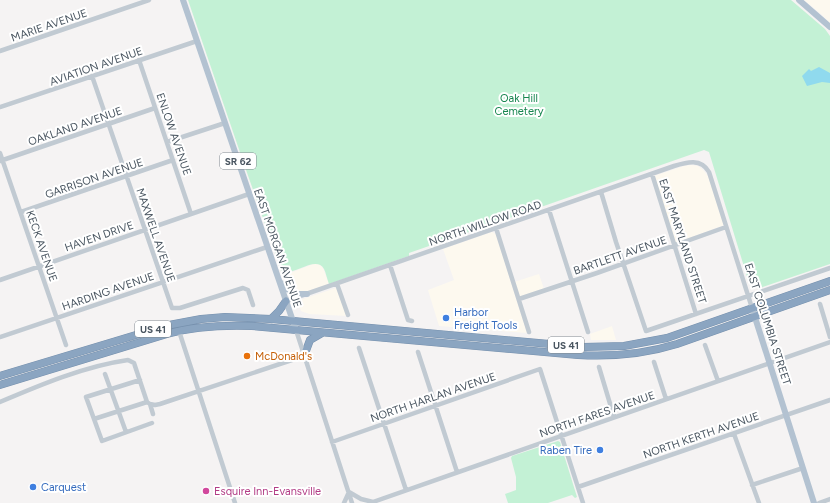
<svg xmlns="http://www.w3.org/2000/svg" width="830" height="503" viewBox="0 0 830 503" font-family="Figtree,sans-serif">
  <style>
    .commercial { fill: #fdf9ef }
    .green { fill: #c3f1d5 }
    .water { fill: #90daee }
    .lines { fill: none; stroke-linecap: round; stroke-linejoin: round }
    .highway-casing { stroke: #7690ad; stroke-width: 8 }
    .minor { stroke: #c1cad2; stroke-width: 4.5 }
    .major { stroke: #b3c2d1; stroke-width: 6 }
    .highway { stroke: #8ba5c1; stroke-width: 7 }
    .shop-dot { fill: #3f7fe0; stroke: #fff; stroke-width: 1.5 }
    .food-dot { fill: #e8710a; stroke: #fff; stroke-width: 1.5 }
    .hotel-dot { fill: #d1479c; stroke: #fff; stroke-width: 1.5 }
    .labels { text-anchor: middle; stroke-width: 4; stroke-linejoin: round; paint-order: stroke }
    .shield { fill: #fff; stroke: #808990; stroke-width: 1 }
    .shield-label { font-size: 10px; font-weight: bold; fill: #4a5661 }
    .street-label { font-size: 11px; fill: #4a5661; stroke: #fff }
    .park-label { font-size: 11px; fill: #17864f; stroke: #fff }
    .shop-label { font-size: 11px; fill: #366cbe; stroke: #fff; text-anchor: start }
    .food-label { font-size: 11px; fill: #c56008; stroke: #fff; text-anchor: start }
    .hotel-label { font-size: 11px; fill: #b23c85; stroke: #fff; text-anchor: start }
  </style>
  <rect width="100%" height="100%" fill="#f5f3f3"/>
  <path class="commercial" d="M804 0H830V23L821 14Z
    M691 165 698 166 703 170 708 176 724 225 676 243 654 176 684 166Z
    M492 232 496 234 527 333 439 326 428 290 454 280 443 249Z
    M316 263 319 264 323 268 329 284 302 293 291 291 286 284 282 272 290 273Z
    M539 274 544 289 519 297 514 282Z
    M336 288 347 316 309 314 301 311 297 301Z
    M612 326 616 340H591L590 334Z"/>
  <path class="green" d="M188 0H791L825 29 830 36V264L760 288 749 283 709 152 704 150 409 253V256L329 284C327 279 326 273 324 269 316 255 294 276 282 272L245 167Z
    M558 441 560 442 577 497 575 498 572 495 548 503H508L505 494 516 490V477L511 458 512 456Z"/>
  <path class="water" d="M819 67 830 73V83L822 82 807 86 802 76 809 69 811 71Z"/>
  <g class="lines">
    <g class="highway-casing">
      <path id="highway" d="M271 319 279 311 286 301
        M304 356 310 340 322 333
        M0 376 169 325 201 319 225 317 271 319 583 347 624 346 667 338 830 281
        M0 385 167 334C195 326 223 325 252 326L578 355C612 357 645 354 677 344L830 290"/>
    </g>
    <path class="minor" d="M0 51 149 0
      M139 60 191 214
      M92 76 172 308H180L243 288 248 290 253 305
      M0 107 197 41
      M167 142 225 123
      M0 153 66 345
      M0 161 155 108
      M652 174 696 314
      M601 192 616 242 646 331 830 268
      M549 210 588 332
      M21 212 173 160
      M496 228 529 332
      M390 265 408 320 412 321
      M0 280 249 194
      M337 284 348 315
      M519 299 597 273 726 227
      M286 301 674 166C687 162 701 158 709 172L752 308
      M820 304 830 337
      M296 330 352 503
      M179 331 235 503
      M0 337 267 247
      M705 345 718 381
      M359 348 406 490
      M418 352 457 472
      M654 362 666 399
      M599 367 614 417
      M105 374 126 432
      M140 380 86 397 102 441 152 423
      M0 402C40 385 85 366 128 360L134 363 147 402 150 404 153 414
      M150 404 155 405 160 404 304 356
      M94 419 147 402
      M734 434 759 503
      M332 442 540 369 583 503
      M752 485 803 468
      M578 487 830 400
      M344 503 349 492 361 499 373 502
      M370 503 830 342
      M819 503 830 499"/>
    <path class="major" d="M183 0 296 330
      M799 0 830 27
      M281 283 293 294H307
      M752 308 814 503"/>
    <use href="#highway" class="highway"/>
  </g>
  <g class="shop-dot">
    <circle cx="446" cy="318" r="4"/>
    <circle cx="600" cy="450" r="4"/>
    <circle cx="33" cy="487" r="4"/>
  </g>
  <circle class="food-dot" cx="247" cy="356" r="4"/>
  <circle class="hotel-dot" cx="206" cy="491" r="4"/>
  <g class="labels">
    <g class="shield">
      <rect x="220" y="153" width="36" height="16" rx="3"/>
      <rect x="135" y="321" width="36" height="16" rx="3"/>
      <rect x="548" y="337" width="36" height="16" rx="3"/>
    </g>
    <g class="shield-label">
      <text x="238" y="165">SR 62</text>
      <text x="153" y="333">US 41</text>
      <text x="566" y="349">US 41</text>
    </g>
    <g class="street-label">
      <text transform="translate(49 25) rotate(-19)" y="4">MARIE AVENUE</text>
      <text transform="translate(96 66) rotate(-19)" y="4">AVIATION AVENUE</text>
      <text transform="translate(75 126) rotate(-19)" y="4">OAKLAND AVENUE</text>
      <text transform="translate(174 134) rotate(71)" y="4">ENLOW AVENUE</text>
      <text transform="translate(94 178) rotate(-19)" y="4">GARRISON AVENUE</text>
      <text transform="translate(485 223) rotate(-19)" y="4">NORTH WILLOW ROAD</text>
      <text transform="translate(156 235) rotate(71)" y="4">MAXWELL AVENUE</text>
      <text transform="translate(99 236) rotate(-19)" y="4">HAVEN DRIVE</text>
      <text transform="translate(683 241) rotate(72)" y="4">EAST MARYLAND STREET</text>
      <text transform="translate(42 246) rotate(71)" y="4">KECK AVENUE</text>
      <text transform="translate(278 248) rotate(71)" y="4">EAST MORGAN AVENUE</text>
      <text transform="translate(620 255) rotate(-19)" y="4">BARTLETT AVENUE</text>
      <text transform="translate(108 291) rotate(-19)" y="4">HARDING AVENUE</text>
      <text transform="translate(768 324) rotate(72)" y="4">EAST COLUMBIA STREET</text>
      <text transform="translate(433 397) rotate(-19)" y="4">NORTH HARLAN AVENUE</text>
      <text transform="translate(597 414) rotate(-19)" y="4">NORTH FARES AVENUE</text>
      <text transform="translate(701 435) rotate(-19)" y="4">NORTH KERTH AVENUE</text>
    </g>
    <g class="park-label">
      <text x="519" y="102">Oak Hill<tspan x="519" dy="13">Cemetery</tspan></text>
    </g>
    <g class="shop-label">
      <text x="454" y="316">Harbor<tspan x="454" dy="13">Freight Tools</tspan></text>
      <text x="592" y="454" text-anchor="end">Raben Tire</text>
      <text x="41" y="491">Carquest</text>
    </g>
    <g class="food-label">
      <text x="255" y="360">McDonald's</text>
    </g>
    <g class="hotel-label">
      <text x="214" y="495">Esquire Inn-Evansville</text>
    </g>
  </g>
</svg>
